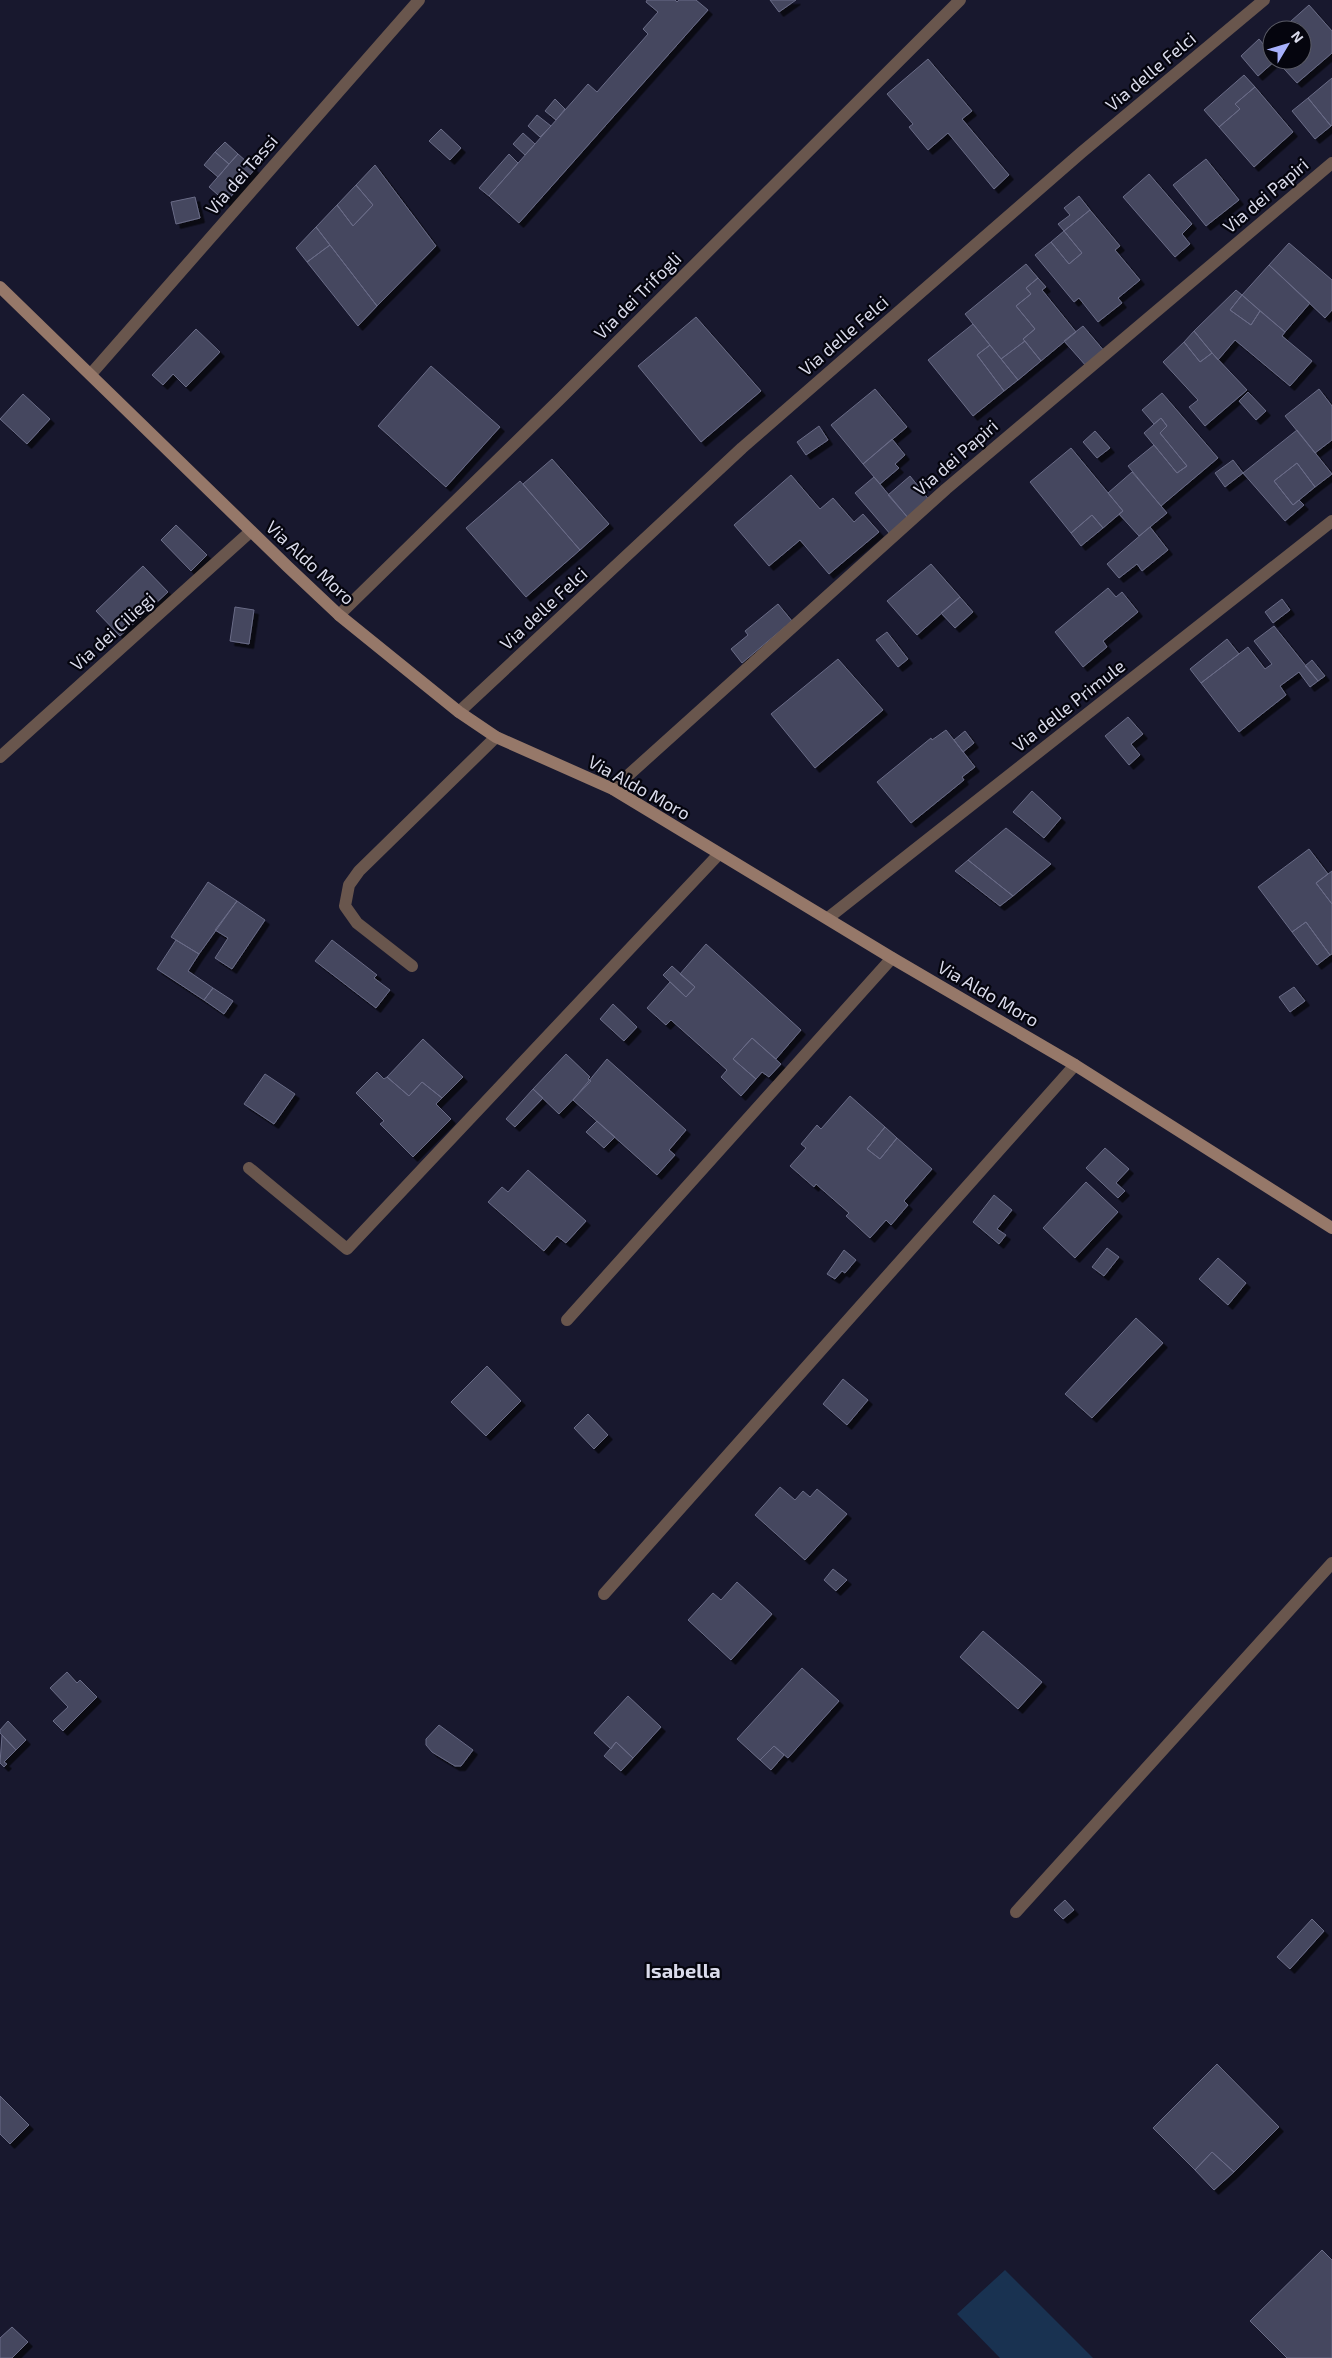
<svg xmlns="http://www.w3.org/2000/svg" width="1332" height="2358" viewBox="0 0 1332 2358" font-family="'Exo 2',sans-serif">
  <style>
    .water { fill: #193251 }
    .building { fill: #44465f; stroke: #6a6c87; filter: url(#shadow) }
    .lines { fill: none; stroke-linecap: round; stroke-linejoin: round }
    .lane { stroke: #69564d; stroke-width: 12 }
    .street { stroke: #69564d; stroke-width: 12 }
    .secondary { stroke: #967869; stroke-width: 12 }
    .labels { text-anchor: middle; stroke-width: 4.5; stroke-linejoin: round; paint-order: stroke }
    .street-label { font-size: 18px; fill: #dadbeb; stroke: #05050e }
    .quarter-label { font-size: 20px; font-weight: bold; fill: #dadbeb; stroke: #05050e }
  </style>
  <defs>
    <filter id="shadow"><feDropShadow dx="4.5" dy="4.5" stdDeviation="0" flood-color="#0009"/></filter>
  </defs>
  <rect width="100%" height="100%" fill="#18182e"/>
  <path class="water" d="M1005 2270 1093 2358H1000L957 2314Z"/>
  <path class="building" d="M647 0H675L677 2 679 0H696L708 10 519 223 489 196 588 84 597 92 648 34 643 29 658 12 646 2Z
    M770 0H796L779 12Z
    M1309 5 1332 31V53L1297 83 1276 60H1302V30H1281Z
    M1272 38V55L1263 45Z
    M1259 39 1272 55V60H1276L1258 76 1241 56Z
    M928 59 972 111 962 119 1009 175 994 189 948 133 928 150 909 127 913 124 887 94Z
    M1244 75 1255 87 1235 104 1240 109 1219 127 1204 110Z
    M1332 78V125L1331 126 1308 98Z
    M1255 87 1293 132 1254 167 1219 127 1240 109 1235 104Z
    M1308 98 1331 126 1315 139 1292 111Z
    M555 99 565 109 556 120 545 111Z
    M537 115 551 126 540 137 528 126Z
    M441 129 461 148 450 160 429 141Z
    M523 133 535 144 525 155 513 144Z
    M225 142 238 154 229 164 215 152Z
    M215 152 229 164 218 177 204 165Z
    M238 154 255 169 226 202 209 187Z
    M509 154 518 163 489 196 479 188Z
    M1206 159 1239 200 1206 226 1173 185Z
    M375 165 436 246 377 306 316 227 337 205 353 226 373 205 356 185Z
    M1149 174 1192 224 1182 234 1190 244 1175 257 1123 197Z
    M356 185 373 205 353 226 337 205Z
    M1079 196 1090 210 1064 231 1058 224 1070 215 1064 208Z
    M195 197 200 218 176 224 171 202Z
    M1090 210 1120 246 1115 250 1140 280 1118 298 1122 303 1098 322 1079 298 1074 302 1035 255 1051 242 1069 264 1082 253 1064 231Z
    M316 227 330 245 307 262 296 248Z
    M1064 231 1082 253 1069 264 1051 242Z
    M1289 243 1332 280V310L1325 318 1269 265Z
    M330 245 377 306 358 326 307 262Z
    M1026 264 1038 278 1026 288 1031 294 1016 306 1035 329 1023 339 1025 341 1001 359 965 314Z
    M1269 265 1310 303 1285 332 1242 295Z
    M1038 278 1046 287 1042 290 1076 332 1041 361 1023 339 1035 329 1016 306 1031 294 1026 288Z
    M1236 290 1242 295 1230 310 1251 325 1260 311 1285 332 1282 336 1312 361 1290 386 1235 340 1218 360 1194 331Z
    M1242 295 1260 311 1251 325 1230 310Z
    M696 317 761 391 701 442 638 366Z
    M973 324 990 345 977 355 1004 391 973 416 928 360Z
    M1083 326 1105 352 1087 367 1064 341Z
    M196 329 220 352 186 387 173 374 163 385 152 375Z
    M1194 331 1212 353 1200 362 1184 342Z
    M1025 341 1041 361 1018 380 1001 359Z
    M1184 342 1200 362 1212 353 1247 390 1205 426 1189 407 1198 400 1163 362Z
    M990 345 1018 380 1004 391 977 355Z
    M431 366 500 427 446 487 378 426Z
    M875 389 907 427 863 464 831 425Z
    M1319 389 1332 406V440L1315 453 1285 416Z
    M1248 392 1266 411 1256 420 1239 401Z
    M1162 393 1218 458 1161 506 1128 466 1154 445 1177 473 1187 466 1160 433 1167 426 1161 418 1154 424 1142 410Z
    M23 394 50 419 27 444 0 419Z
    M1161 418 1167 426 1160 433 1187 466 1177 473 1144 433Z
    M819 426 828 440 806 455 797 442Z
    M1297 430 1332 474 1315 487 1297 463 1274 481 1293 505 1299 500 1304 505 1285 521 1243 473Z
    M1095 431 1110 448 1097 458 1083 442Z
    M892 439 905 455 895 464 899 468 880 484 863 464Z
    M1071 448 1123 511 1103 528 1092 515 1071 533 1030 482Z
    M552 459 609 524 580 550 523 484Z
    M1233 460 1243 473 1225 487 1215 473Z
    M1297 463 1315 487 1293 505 1274 481Z
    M1132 472 1167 513 1139 536 1119 514 1123 511 1108 493Z
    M791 475 820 509 833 498 854 522 863 514 879 532 829 574 800 540 769 566 734 525Z
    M910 476 930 501 909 519 888 495Z
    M874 477 909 519 891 535 855 493Z
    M520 481 580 550 526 597 466 528Z
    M1092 515 1103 528 1081 546 1071 533Z
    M176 525 207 555 191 571 161 540Z
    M1150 527 1168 550 1142 571 1137 564 1119 578 1107 564Z
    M931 564 960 597 917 635 887 601Z
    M143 566 168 592 120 636 96 611Z
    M1108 588 1116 597 1122 592 1138 612 1103 641 1107 647 1083 667 1055 632Z
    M960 597 973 612 955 628 941 613Z
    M1282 599 1290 610 1273 623 1265 612Z
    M778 604 792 621 742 663 731 649 748 635 745 631Z
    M235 607 254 610 249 644 230 641Z
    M1274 626 1318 681 1310 687 1299 672 1280 686 1286 695 1239 732 1201 683 1248 647 1265 669 1272 664 1254 641Z
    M887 632 908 659 898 667 876 640Z
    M1227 639 1239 654 1201 683 1190 669Z
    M838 659 883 710 815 768 771 714Z
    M1312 660 1325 676 1318 681 1305 666Z
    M1128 717 1143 734 1131 744 1140 755 1129 765 1105 736Z
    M946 730 975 767 962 777 964 780 911 823 877 782 931 738 932 740Z
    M965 731 974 743 963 752 954 740Z
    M1032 791 1061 818 1044 838 1013 812Z
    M1006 828 1051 864 1013 896 968 860Z
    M1309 849 1328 874 1316 883 1332 904V954L1330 955 1306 922 1292 932 1258 887Z
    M968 860 1013 896 1000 906 955 871Z
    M1332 871V904L1316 883Z
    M208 882 237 901 199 954 171 937Z
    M237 901 265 920 232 969 215 958 228 938 215 930Z
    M1306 922 1330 955 1317 965 1292 932Z
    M176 940 199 954 188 971 213 988 204 1000 157 969Z
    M332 940 377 975 374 978 390 990 376 1008 315 961Z
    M706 944 801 1030 776 1059 752 1038 733 1059 756 1079 741 1096 721 1077 727 1070 671 1020 666 1025 647 1008 670 982 686 997 695 987 680 974Z
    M672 966 695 987 686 997 663 975Z
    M1294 987 1305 1001 1290 1012 1279 997Z
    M213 988 233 1001 224 1014 204 1000Z
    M613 1004 637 1027 624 1041 600 1019Z
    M752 1038 781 1064 769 1077 762 1072 756 1079 733 1059Z
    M423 1039 463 1077 442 1098 422 1082 409 1096 387 1077Z
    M566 1054 590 1077 588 1079 591 1081 559 1114 533 1089Z
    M607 1059 686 1130 669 1150 675 1155 657 1175 573 1100Z
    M377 1072 384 1079 387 1077 409 1096 422 1082 442 1098 436 1104 451 1119 413 1157 380 1124 384 1121 356 1093Z
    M265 1074 295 1094 274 1124 244 1104Z
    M533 1089 543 1098 515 1127 506 1119Z
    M850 1096 885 1127 867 1149 880 1159 897 1138 932 1169 904 1201 908 1205 891 1225 886 1220 870 1238 846 1216 849 1213 816 1184 814 1187 790 1166 806 1148 801 1144 817 1125 821 1129Z
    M597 1121 615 1137 604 1148 586 1132Z
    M885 1127 897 1138 880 1159 867 1149Z
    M1105 1148 1129 1169 1116 1183 1125 1191 1118 1198 1086 1168Z
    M528 1170 586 1221 566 1243 557 1236 544 1251 488 1202 502 1187 508 1192Z
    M1086 1182 1118 1212 1075 1258 1043 1228Z
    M994 1195 1012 1210 997 1229 1006 1235 999 1244 973 1222Z
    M1107 1248 1119 1257 1104 1276 1092 1267Z
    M844 1250 856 1260 845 1273 842 1271 835 1279 827 1274Z
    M1218 1258 1246 1283 1228 1305 1199 1279Z
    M1136 1318 1163 1343 1092 1418 1065 1394Z
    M487 1366 521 1401 486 1436 451 1402Z
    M843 1379 868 1400 847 1425 823 1404Z
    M588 1414 608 1435 594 1449 574 1428Z
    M780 1487 795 1500 803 1491 810 1497 817 1489 847 1514 805 1560 755 1515Z
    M833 1569 847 1580 836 1591 824 1580Z
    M737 1582 772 1614 731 1660 688 1620 713 1593 721 1600Z
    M983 1631 1042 1682 1018 1709 960 1657Z
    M802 1668 839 1701 788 1758 774 1746 760 1760 737 1739Z
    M67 1672 77 1683 80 1680 97 1697 63 1731 53 1721 68 1707 50 1688Z
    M628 1696 661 1727 633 1758 616 1742 611 1749 594 1733Z
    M8 1721 26 1740 16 1750 0 1733V1730Z
    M439 1725 473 1750 461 1766H455L432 1752 426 1745V1739Z
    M2 1735 16 1750 4 1762 7 1764 4 1767 0 1763Z
    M616 1742 633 1758 621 1771 604 1756Z
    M774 1746 784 1755 771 1770 760 1760Z
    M1065 1900 1074 1910 1063 1919 1054 1910Z
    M1312 1919 1324 1931 1290 1969 1277 1957Z
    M1217 2064 1279 2127 1234 2172 1212 2152 1195 2170 1153 2128Z
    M0 2096 29 2125 10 2144 0 2134Z
    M1212 2152 1234 2172 1214 2190 1195 2170Z
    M1322 2250 1332 2260V2358H1287L1250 2321Z
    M12 2327 28 2342 12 2358H0V2338Z"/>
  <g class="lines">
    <path class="lane" d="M604 1594 1075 1065"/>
    <path class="street" d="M91 374 419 0
      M339 615 561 398 960 0
      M459 712 742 448 1082 152 1264 0
      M0 757 250 532
      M613 789 946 489 1332 163
      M828 918 1332 521
      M412 966 357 923 345 906 349 885 359 871 496 737
      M249 1168 347 1249 719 854
      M567 1320 892 958
      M1016 1912 1332 1563"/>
    <path class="secondary" d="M0 287 288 567 339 615 459 712 496 737 613 789 892 958 1075 1065 1332 1228"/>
  </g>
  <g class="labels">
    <g class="street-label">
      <text transform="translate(1151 72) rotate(-40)" y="6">Via delle Felci</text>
      <text transform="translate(242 175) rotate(-49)" y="6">Via dei Tassi</text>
      <text transform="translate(1266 196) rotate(-40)" y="6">Via dei Papiri</text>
      <text transform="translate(638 296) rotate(-45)" y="6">Via dei Trifogli</text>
      <text transform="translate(844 336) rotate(-41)" y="6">Via delle Felci</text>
      <text transform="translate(956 458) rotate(-41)" y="6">Via dei Papiri</text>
      <text transform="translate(310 563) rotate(43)" y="6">Via Aldo Moro</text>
      <text transform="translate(544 609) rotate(-43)" y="6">Via delle Felci</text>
      <text transform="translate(113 632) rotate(-42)" y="6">Via dei Ciliegi</text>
      <text transform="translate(1069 706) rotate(-38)" y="6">Via delle Primule</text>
      <text transform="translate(639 788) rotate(29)" y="6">Via Aldo Moro</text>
      <text transform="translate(988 994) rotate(30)" y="6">Via Aldo Moro</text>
    </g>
    <g class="quarter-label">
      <text x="683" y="1978">Isabella</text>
    </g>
  </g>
  <g transform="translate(1287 45) rotate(52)"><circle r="24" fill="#05050e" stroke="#5a5b66"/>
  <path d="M0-4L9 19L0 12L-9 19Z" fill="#a7b1fc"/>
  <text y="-8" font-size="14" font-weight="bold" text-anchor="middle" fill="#dadbeb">N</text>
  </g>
</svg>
